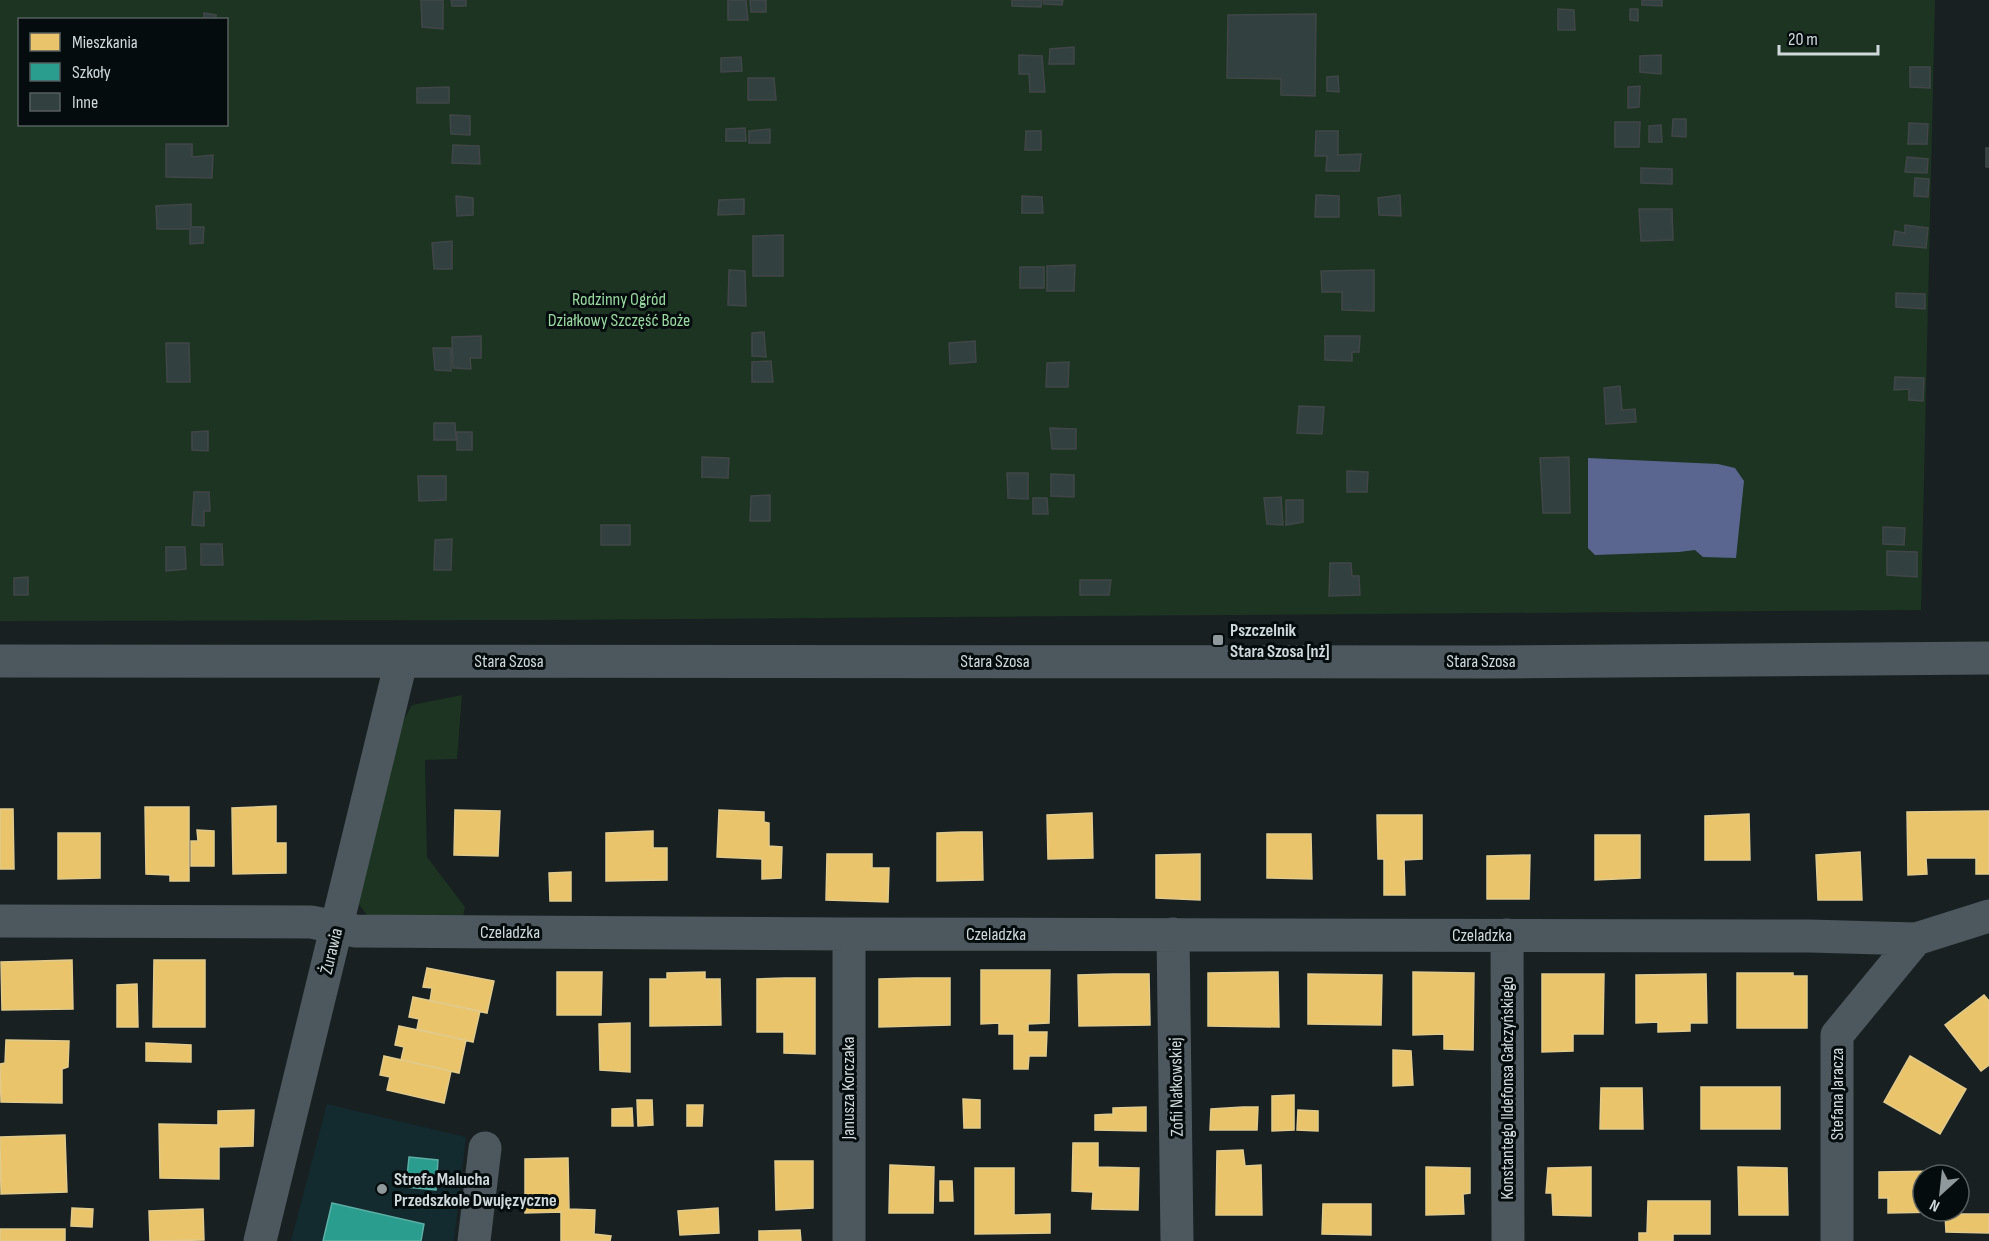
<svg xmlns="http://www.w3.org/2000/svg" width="1989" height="1241" viewBox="0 0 1989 1241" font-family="'Sofia Sans Condensed',sans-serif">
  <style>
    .built { fill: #132a2e }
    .green { fill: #1c3421; fill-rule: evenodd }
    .water { fill: #5a6690 }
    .homes { fill: #e9c46a; stroke: #e1ca8c; stroke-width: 1.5 }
    .schools { fill: #2a9d8f; stroke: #5cafa6; stroke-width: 1.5 }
    .building { fill: #324140; stroke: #404647; stroke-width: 1.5 }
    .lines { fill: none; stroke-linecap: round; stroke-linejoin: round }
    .minor { stroke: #4c575e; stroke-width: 33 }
    .poi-dot { fill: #8f989a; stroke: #050c0d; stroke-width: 2 }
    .labels { text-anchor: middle; stroke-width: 6; stroke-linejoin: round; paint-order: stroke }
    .park-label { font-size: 18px; fill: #97d99f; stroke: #050c0d }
    .poi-label { font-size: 18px; font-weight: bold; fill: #cfd9db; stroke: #050c0d; text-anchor: start }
    .street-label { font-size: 18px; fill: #cfd9db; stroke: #050c0d }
  </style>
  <rect width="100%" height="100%" fill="#182022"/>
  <path class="built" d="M327 1104 466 1137 454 1241H291Z"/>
  <path class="green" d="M0 0H1935L1921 610 546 620 0 621ZM20 20H226V124H20Z
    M462 695 457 759 425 760 427 857 465 907 463 917 367 915 357 902 402 723 412 705Z"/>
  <path class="water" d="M1588 458 1718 464 1735 468 1744 481 1736 558 1703 557 1695 550 1679 552 1595 555 1588 548Z"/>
  <path class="homes" d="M276 806V843H286V873L233 874 232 808Z
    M145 807H189V881H170V875L146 874Z
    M0 809H13L14 869H0Z
    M455 810 500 811 498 856 454 855Z
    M719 810 764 812V822L769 823V846L782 847 781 878 762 879V859L717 857Z
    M1989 811V874H1976V858H1926L1927 874 1908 875 1907 812Z
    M1092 813 1093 858 1048 859 1047 815Z
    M1749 814 1750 860H1705V816Z
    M1377 815H1422V859L1404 860 1405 895H1384V859H1378Z
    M197 830 214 831V866H191V841H198Z
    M653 831V848H667V880L606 881V833Z
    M961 832H982L983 880 937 881V833Z
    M58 833H100V878L58 879Z
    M1267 834H1311L1312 879 1267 878Z
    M1595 835H1640V878L1595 880Z
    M1860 852 1862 900H1818L1816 855Z
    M827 854H872V868H889L888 902 826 900Z
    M1200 854V900L1156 898V855Z
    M1530 855 1529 899H1487V856Z
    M571 872V901H550L549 873Z
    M72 960 73 1009 2 1010 1 962Z
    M154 960H205V1027H153Z
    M427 968 494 981 487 1013 430 1001 432 988 423 987Z
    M981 970H1050L1049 1023 1028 1024V1032H1047L1046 1056H1029L1028 1069H1014V1034H999V1023L981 1024Z
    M557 972H602L601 1015H557Z
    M705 972V979H720L721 1025 650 1026V979H667V973Z
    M1278 972 1279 1027 1208 1026V973Z
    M1413 972 1474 973 1473 1050 1444 1049V1034L1413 1035Z
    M1737 973H1793V976H1807V1028H1737Z
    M1113 974H1149L1150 1025 1079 1026 1078 975Z
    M1308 974 1382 975 1381 1025 1308 1024Z
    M1542 974H1604L1603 1034H1573V1051L1542 1052Z
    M1706 974 1707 1023H1690V1031L1658 1032V1022L1636 1023V975Z
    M785 978H815V1054L784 1053V1032H757V979Z
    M915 978H950V1025L879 1027V979Z
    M137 984 138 1027H117V985Z
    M1984 995 1989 1001V1065L1981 1071 1945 1025Z
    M413 997 480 1011 473 1042 417 1029 419 1019 409 1017Z
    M630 1023V1072L600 1070 599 1024Z
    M399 1026 466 1040 459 1073 401 1060 404 1047 395 1045Z
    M6 1040 69 1041 68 1067 62 1069V1103L1 1102 0 1064 5 1063Z
    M146 1043 191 1045V1062L146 1061Z
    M1393 1050 1411 1051 1413 1085 1393 1086Z
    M384 1056 451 1071 444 1103 387 1090 390 1077 380 1075Z
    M1910 1056 1966 1089 1940 1134 1884 1102Z
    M1701 1087H1780V1129H1701Z
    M1601 1088H1642L1643 1129H1600Z
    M1294 1095V1130L1272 1131V1096Z
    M963 1099 980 1100V1128H964Z
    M637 1100H652L653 1125 638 1126Z
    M687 1105H703L702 1126H687Z
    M1146 1107V1131L1095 1130V1115L1113 1114V1108Z
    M1243 1107H1258L1257 1130H1210L1211 1109Z
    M632 1108 633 1126H612V1109Z
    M254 1110 253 1146 219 1147V1179L160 1178 159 1124 218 1125V1111Z
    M1298 1110 1318 1111V1131L1297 1130Z
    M65 1135 67 1192 1 1194 0 1137Z
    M1073 1143H1098V1167L1139 1168 1138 1210 1092 1209 1093 1192 1072 1191Z
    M1243 1150 1245 1166 1261 1165 1262 1215H1216L1217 1151Z
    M568 1158 569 1209 595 1210 594 1234 611 1236 610 1241H561V1212L525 1213V1159Z
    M775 1161H813V1208L776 1210Z
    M890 1165 934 1167 933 1213H889Z
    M1426 1167 1470 1168V1193L1463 1194 1464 1214 1426 1215Z
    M1591 1167V1216L1553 1215 1552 1193H1546L1548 1168Z
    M1738 1167 1787 1168 1788 1215H1739Z
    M975 1168H1014V1215L1050 1214V1233L975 1234Z
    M1940 1171 1941 1175H1923V1211L1941 1212 1888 1213V1198H1879V1172Z
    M940 1181H952L953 1201H940Z
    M1648 1201H1710V1234H1673V1241H1639V1233H1647Z
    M1323 1204H1371V1235L1322 1234Z
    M72 1208 93 1209 92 1227 71 1226Z
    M718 1208 719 1233 680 1235 678 1211Z
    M203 1209 204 1240 150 1241 149 1211Z
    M1945 1214H1989V1233L1946 1232Z
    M0 1229H65V1241H0Z
    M800 1230 801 1241H759V1231Z"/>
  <path class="schools" d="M409 1157 438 1160 436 1190 406 1187Z
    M332 1203 424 1224 421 1241H323Z"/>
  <path class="building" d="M421 0H443V29L422 27Z
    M451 0H466V6H452Z
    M728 0H746L748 20H728Z
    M750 0H766V12H751Z
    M1012 0H1042L1041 7 1012 6Z
    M1044 0H1063L1062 5 1044 4Z
    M1642 0H1662V6L1642 5Z
    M1558 9 1574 10 1575 30H1558Z
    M1630 9H1638V21L1630 20Z
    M204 13 216 15V20H204Z
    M1316 14 1315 96 1281 95V79L1227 78 1228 15Z
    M1074 47V64H1049L1050 49Z
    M1019 55 1042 56 1045 92H1030L1029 74H1019Z
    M1661 55V74L1640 72V56Z
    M741 57 742 71 721 72V58Z
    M1910 67H1930V88L1910 87Z
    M1338 76 1339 92 1327 91V77Z
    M748 78H774L776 100H748Z
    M1640 86 1639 107 1628 108V87Z
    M449 87V103H417V88Z
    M450 115 470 116V135L451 134Z
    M1673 119H1686V137L1672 136Z
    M1615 122H1640L1639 147H1615Z
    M1909 123 1928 124 1927 144H1908Z
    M1661 125 1662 142H1649V126Z
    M745 128 746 141H726V129Z
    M770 129V143H749V131Z
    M1026 131H1041V150H1025Z
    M1316 131H1338V155L1361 154 1359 171H1326L1327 156H1315Z
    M166 144H192V157L213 155 212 178 166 177Z
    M453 145 479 146 480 164 452 163Z
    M1986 148H1989V167H1986Z
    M1907 157 1928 159 1927 173 1905 172Z
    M1641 168 1672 169V184L1641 183Z
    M1915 178 1929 179 1928 197 1914 196Z
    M1316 195 1339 196V217H1315Z
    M1400 195 1401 216 1379 215 1378 198Z
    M456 196 473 198V215L457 216Z
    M1022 196 1042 197 1043 213H1022Z
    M744 199V214L718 215 719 200Z
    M191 204V227H204L203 243 190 244V229H157L156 206Z
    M1639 209H1672L1673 240 1641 241Z
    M1905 225 1928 228 1926 248 1893 245 1895 231 1905 233Z
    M783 235V276H753V236Z
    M452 241V269H434L432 243Z
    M1075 265 1074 291H1047V266Z
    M1020 267H1044V288H1020Z
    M729 270 745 271 746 306 728 305Z
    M1374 270V311L1342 310V292H1322L1321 271Z
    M1896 293 1925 294V309L1896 307Z
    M764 332 766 357 752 356V333Z
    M481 336V358H470L471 369 453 368 452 337Z
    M1325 336H1360L1359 352H1352V361L1325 360Z
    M975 341 976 362 950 364 949 343Z
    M166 343H189L190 382H167Z
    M433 348H451V371L435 370Z
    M771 361 773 382H752V362Z
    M1069 362 1068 387H1046L1047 363Z
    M1895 377 1924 378 1923 401 1909 400V389L1894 390Z
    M1620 386 1622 410 1635 409 1636 422 1606 424 1604 388Z
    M1299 406 1324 407 1322 434 1297 433Z
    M434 423H455L456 440H434Z
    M1050 428 1076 429V449H1052Z
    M208 431V451L192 450V432Z
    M457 432H472V450H457Z
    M702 457 729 458 728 478 702 477Z
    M1569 457 1570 513H1543L1540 458Z
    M1347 471 1368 472 1367 492H1347Z
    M1007 473H1028V499L1008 498Z
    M1051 474 1074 475V497L1051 496Z
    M418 476H446V500L419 501Z
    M194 492H209L210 511H204V526L192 525Z
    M770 495V521H750L751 496Z
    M1281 497 1283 525 1267 524 1264 498Z
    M1033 498H1047L1048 514H1033Z
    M1286 500H1303V522L1286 525Z
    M601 525H630V545H601Z
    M1883 527 1905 528 1904 545 1883 544Z
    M452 539 451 570H434L435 540Z
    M201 544H222L223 565H201Z
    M166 547H185L186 569 166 571Z
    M1887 551 1917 552V577L1887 575Z
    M1330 563H1351L1352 576H1359L1360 595 1329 596Z
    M28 577V595H14V578Z
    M1080 580H1111L1109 595H1080Z"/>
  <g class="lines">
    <path class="minor" d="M0 661 1494 662 1989 658
      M0 921 311 922 356 931 849 934 1809 936 1916 939 1989 916
      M1173 934 1177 1241
      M1507 935 1508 1241
      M260 1241 401 662
      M474 1241 485 1148
      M849 1241V934
      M1837 1241V1035L1916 939"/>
  </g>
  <g class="poi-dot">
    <rect x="1212" y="634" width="12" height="12" rx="3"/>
    <circle cx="382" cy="1189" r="6"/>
  </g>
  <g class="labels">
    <g class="park-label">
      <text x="619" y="305">Rodzinny Ogród<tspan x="619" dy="21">Działkowy Szczęść Boże</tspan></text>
    </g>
    <g class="poi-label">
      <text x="1230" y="636">Pszczelnik<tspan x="1230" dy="21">Stara Szosa [nż]</tspan></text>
      <text x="394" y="1185">Strefa Malucha<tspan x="394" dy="21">Przedszkole Dwujęzyczne</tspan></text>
    </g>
    <g class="street-label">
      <text x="509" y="667">Stara Szosa</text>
      <text x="995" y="667">Stara Szosa</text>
      <text x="1481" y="667">Stara Szosa</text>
      <text x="510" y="938">Czeladzka</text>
      <text x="996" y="940">Czeladzka</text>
      <text x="1482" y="941">Czeladzka</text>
      <text transform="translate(331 951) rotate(-76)" y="6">Żurawia</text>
      <text transform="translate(1176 1087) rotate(-91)" y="6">Zofii Nałkowskiej</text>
      <text transform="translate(848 1088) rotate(-90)" y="6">Janusza Korczaka</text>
      <text transform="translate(1507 1088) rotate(-90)" y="6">Konstantego Ildefonsa Gałczyńskiego</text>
      <text transform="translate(1837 1094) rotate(-90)" y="6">Stefana Jaracza</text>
    </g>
  </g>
  <rect x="18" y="18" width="210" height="108" fill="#050c0d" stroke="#565e5f" stroke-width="1.5"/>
  <rect x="30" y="33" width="30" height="18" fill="#e9c46a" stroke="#565e5f" stroke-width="1.5"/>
  <text x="72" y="48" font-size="18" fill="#cfd9db">Mieszkania</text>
  <rect x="30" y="63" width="30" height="18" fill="#2a9d8f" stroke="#565e5f" stroke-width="1.5"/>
  <text x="72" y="78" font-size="18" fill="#cfd9db">Szkoły</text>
  <rect x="30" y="93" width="30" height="18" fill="#324140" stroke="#565e5f" stroke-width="1.5"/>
  <text x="72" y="108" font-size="18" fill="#cfd9db">Inne</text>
  <g transform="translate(1941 1193) rotate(207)"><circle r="28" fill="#050c0d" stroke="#565e5f" stroke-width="1.5"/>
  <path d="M0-4.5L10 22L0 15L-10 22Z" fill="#8f989a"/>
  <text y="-9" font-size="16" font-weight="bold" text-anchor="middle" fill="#cfd9db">N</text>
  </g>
  <path d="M1779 45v9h99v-9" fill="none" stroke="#cfd9db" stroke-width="3"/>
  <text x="1788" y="45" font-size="18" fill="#cfd9db" stroke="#050c0d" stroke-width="4.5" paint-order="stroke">20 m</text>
</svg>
